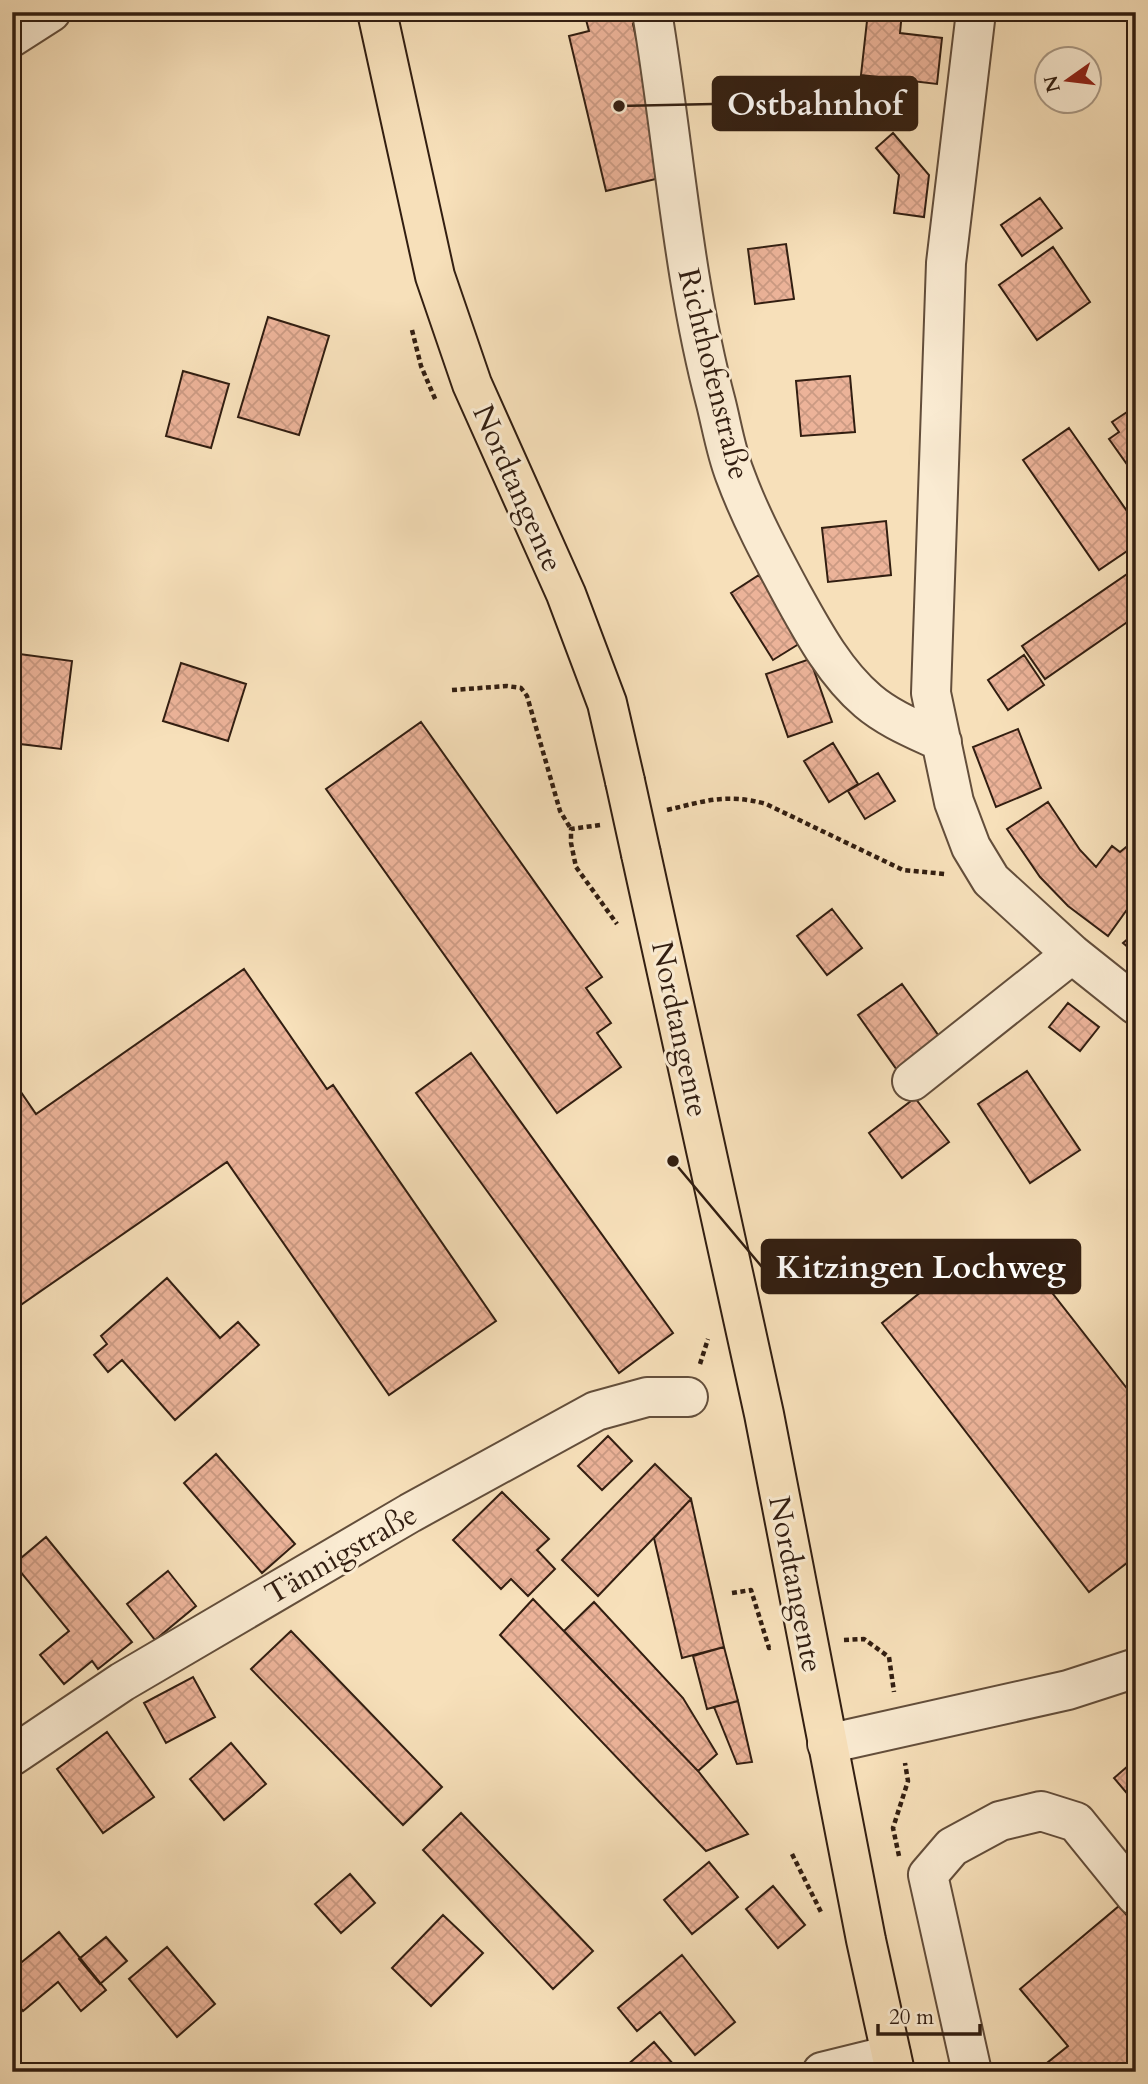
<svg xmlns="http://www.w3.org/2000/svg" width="1148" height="2084" viewBox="0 0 1148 2084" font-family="Cardo,serif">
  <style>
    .building { fill: url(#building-cross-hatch); stroke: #321e11; stroke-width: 2 }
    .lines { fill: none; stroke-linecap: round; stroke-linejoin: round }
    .minor-casing { stroke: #634e3b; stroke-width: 42 }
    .major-casing { stroke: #321e11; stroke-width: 42 }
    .path { stroke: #321e11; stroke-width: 4.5; stroke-dasharray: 5 3.5; stroke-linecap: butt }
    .minor { stroke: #faebd2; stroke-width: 38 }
    .major { stroke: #f7e0ba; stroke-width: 38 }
    .major-bridge-casing { stroke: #321e11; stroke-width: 42; stroke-linecap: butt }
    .major-bridge { stroke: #f7e0ba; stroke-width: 38 }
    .labels { text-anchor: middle; stroke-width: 6; stroke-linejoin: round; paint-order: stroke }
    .street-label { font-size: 30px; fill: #321e11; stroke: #faebd2 }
    .leader { fill: none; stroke: #321e11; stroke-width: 2.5 }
    .callout-dot { fill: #321e11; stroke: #faebd2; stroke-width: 2.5 }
    .callout { fill: #321e11; stroke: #321e11; stroke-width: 2.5 }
    .callout-label { font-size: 32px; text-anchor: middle; font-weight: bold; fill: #fff }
  </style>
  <defs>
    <pattern id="building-cross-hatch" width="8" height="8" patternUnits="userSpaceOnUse" patternTransform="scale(1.75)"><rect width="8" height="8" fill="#ecb399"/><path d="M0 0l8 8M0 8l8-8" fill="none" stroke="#cb9a83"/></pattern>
  </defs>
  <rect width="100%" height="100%" fill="#f7e0ba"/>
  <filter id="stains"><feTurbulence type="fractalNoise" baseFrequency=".00286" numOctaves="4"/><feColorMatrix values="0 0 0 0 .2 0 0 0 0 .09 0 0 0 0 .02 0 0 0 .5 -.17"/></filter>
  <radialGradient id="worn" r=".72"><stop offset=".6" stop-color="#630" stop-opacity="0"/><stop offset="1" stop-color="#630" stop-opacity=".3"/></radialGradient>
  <path class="building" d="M584 12H638L640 23 633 24 668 176 606 191 569 36 589 31Z
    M868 12H902L900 33 942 38 937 84 861 75Z
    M893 133 929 175 924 217 894 213 899 175 876 148Z
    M1040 198 1062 228 1022 256 1001 225Z
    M786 244 794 299 755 304 748 249Z
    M1053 247 1090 302 1037 340 999 285Z
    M268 317 329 336 299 435 238 417Z
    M183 371 229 384 211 448 166 436Z
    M850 376 855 432 801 436 796 381Z
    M1136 406V477L1109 439 1119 432 1112 422Z
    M1069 428 1136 524V545L1099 570 1023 460Z
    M886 521 891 575 828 582 822 528Z
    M1136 568V616L1045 679 1022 646Z
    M759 575 802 642 773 660 731 593Z
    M12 653 72 661 61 749 12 743Z
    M1024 655 1044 685 1008 710 988 680Z
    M810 659 832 722 788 737 766 674Z
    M181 663 246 684 228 741 163 721Z
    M421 722 602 977 586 988 611 1023 597 1033 621 1067 557 1113 326 789Z
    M1018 729 1041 788 996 807 973 747Z
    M833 743 858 784 829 802 804 761Z
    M878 773 895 801 865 819 848 791Z
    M1048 802 1080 850 1096 867 1112 846 1120 852 1136 839V897L1108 936 1068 906 1040 877 1007 829Z
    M832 909 862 948 827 975 797 936Z
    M1136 932V954L1123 943Z
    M244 969 327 1089 333 1085 496 1321 389 1395 227 1162 12 1311V1079L36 1114Z
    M902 984 941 1039 897 1070 858 1015Z
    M1068 1003 1099 1027 1080 1051 1049 1027Z
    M471 1053 673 1333 619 1373 416 1093Z
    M1027 1071 1080 1150 1030 1183 978 1104Z
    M915 1098 949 1142 902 1178 869 1133Z
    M1028 1262 1136 1400V1556L1089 1592 882 1323 931 1284Z
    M167 1278 220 1338 238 1322 259 1345 175 1420 122 1360 108 1372 94 1355 107 1344 101 1336Z
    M608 1436 632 1461 602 1490 578 1466Z
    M216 1454 295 1544 262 1573 184 1483Z
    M655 1464 691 1499 598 1596 562 1560Z
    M502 1492 549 1539 537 1550 555 1569 528 1596 511 1579 501 1589 453 1540Z
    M691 1499 724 1647 682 1658 654 1538Z
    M46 1537 132 1642 98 1669 92 1661 64 1684 40 1655 69 1631 14 1564Z
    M168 1571 196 1606 155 1640 127 1604Z
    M533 1599 698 1771 748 1834 706 1851 500 1635Z
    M594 1602 683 1698 717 1754 698 1771 564 1631Z
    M291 1631 442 1787 403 1825 251 1669Z
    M724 1647 738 1701 707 1709 693 1656Z
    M193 1677 215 1717 166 1743 144 1703Z
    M738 1701 752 1762 737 1764 714 1707Z
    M107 1732 154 1797 103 1833 57 1769Z
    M231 1743 266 1784 224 1820 190 1779Z
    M1136 1759V1804L1114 1778Z
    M461 1813 593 1951 553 1989 423 1850Z
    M709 1862 738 1897 692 1934 664 1900Z
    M350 1874 375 1903 341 1933 315 1904Z
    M773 1886 805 1925 778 1948 746 1909Z
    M1119 1906 1136 1926V2072H1046L1042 2067 1068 2046 1020 1989Z
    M443 1915 483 1953 431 2006 392 1968Z
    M59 1932 106 1990 81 2011 58 1982 23 2011 12 1997V1970Z
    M106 1937 127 1961 100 1984 79 1959Z
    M167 1947 215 2004 177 2037 129 1979Z
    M682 1955 735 2022 695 2055 660 2012 637 2031 618 2008Z
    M654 2042 680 2072H619Z"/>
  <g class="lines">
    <g class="minor-casing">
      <path id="minor" d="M652 12C674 143 682 275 716 403 722 427 726 452 735 475 750 516 771 555 792 594 813 632 835 673 868 701 889 719 917 730 942 742
        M976 12 946 263 931 693 954 802 971 847 991 880 1072 954 1136 1005
        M12 37 51 12
        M912 1081 1072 954
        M827 1744 1068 1690 1136 1668
        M12 1756 122 1682 410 1513 596 1411 647 1397H688
        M822 2072 891 2055
        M972 2072 928 1875 952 1847 1000 1821 1041 1811 1076 1822 1136 1896"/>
    </g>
    <g class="major-casing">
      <path id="major" d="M377 12 435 276 472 384 566 594 607 703 625 781
        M641 854 764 1414 866 1940 895 2072"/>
    </g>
    <path class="path" d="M412 330 421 366 436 401
      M452 690 507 686 521 688 527 696 560 811 571 829
      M667 810C705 801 727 793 766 804L903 870 945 874
      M600 825 571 829V843L576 867 617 924
      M700 1364 708 1339
      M732 1593 751 1590 769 1648 773 1647
      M844 1640 864 1639 889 1657 894 1692
      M792 1854 821 1912
      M899 1856 893 1828 908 1781 905 1763"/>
    <use href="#minor" class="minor"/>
    <use href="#major" class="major"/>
    <g class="major-bridge-casing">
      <path id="major-bridge" d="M625 781 641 854"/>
    </g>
    <use href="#major-bridge" class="major-bridge"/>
  </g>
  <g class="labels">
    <g class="street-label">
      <text transform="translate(714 374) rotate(76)" y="10">Richthofenstraße</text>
      <text transform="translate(518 488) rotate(66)" y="10">Nordtangente</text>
      <text transform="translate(680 1029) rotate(78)" y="10">Nordtangente</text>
      <text transform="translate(341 1554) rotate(-30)" y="10">Tännigstraße</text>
      <text transform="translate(796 1584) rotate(79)" y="10">Nordtangente</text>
    </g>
  </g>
  <path class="leader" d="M619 106L713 104M673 1161L762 1267"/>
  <g class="callout-dot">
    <circle cx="619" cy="106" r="7"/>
    <circle cx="673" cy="1161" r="7"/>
  </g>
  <g class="callout">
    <rect x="713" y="77" width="204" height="53" rx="7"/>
    <rect x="762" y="1240" width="318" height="53" rx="7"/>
  </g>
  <g class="callout-label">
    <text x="815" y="115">Ostbahnhof</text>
    <text x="921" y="1278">Kitzingen Lochweg</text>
  </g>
  <rect width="1148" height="2084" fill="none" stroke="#f7e0ba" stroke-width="42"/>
  <rect x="14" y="14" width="1120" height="2056" fill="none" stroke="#321e11" stroke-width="3.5"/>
  <rect x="21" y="21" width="1106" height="2042" fill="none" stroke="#321e11" stroke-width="2"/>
  <g transform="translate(1068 80) rotate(256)"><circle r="33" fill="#faebd2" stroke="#aa9985" stroke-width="2"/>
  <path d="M0-5L12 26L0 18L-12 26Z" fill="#8f2418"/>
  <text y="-10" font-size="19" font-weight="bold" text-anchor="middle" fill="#321e11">N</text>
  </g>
  <path d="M878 2024v10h102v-10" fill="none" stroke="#321e11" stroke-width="3.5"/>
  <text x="889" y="2024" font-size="21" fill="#321e11" stroke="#faebd2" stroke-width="5" paint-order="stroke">20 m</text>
  <rect width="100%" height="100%" filter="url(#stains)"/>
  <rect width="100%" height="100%" fill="url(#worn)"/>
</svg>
